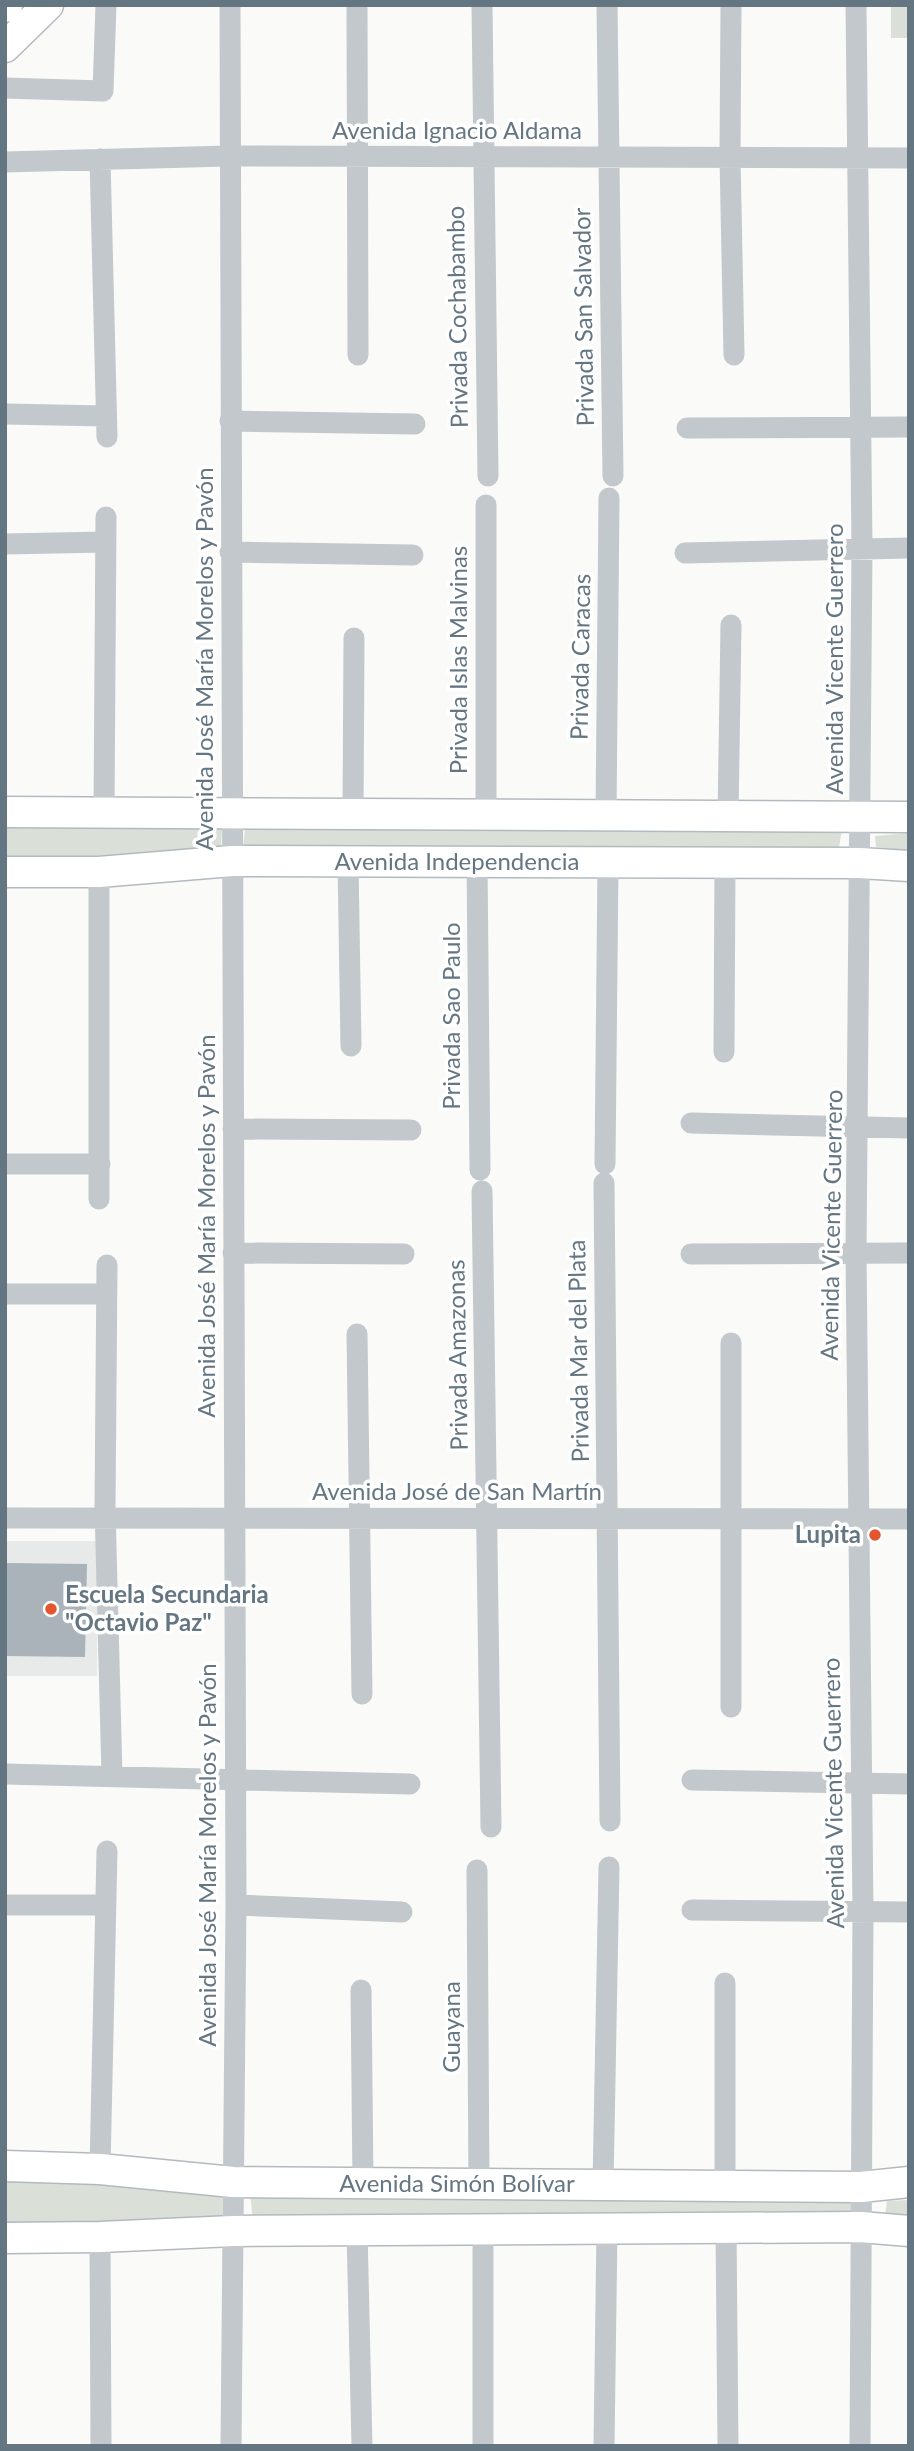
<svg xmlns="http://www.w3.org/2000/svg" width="914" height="2451" viewBox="0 0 914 2451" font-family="Lato,sans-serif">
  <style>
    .built { fill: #e8e9e9 }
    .green { fill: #dadfd7 }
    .building { fill: #aab3b9 }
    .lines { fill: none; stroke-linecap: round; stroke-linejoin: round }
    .secondary-casing { stroke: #b3babf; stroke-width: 33 }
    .minor { stroke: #c3c8cc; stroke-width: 21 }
    .secondary { stroke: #fff; stroke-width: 30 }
    .poi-dot { fill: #e4572e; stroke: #fff; stroke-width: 2.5 }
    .labels { text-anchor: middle; stroke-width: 7; stroke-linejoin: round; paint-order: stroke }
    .street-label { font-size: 24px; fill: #657683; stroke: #fff }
    .poi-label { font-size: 24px; font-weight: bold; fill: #657683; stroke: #fff; text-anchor: end }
  </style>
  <rect width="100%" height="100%" fill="#fafaf8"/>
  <path class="built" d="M5 1541H98L97 1676H5Z"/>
  <path class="green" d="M891 5H909V38H891Z
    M5 826H222L221 852 100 861H5Z
    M245 827 842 828 839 848 243 852Z
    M909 833V851L876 847 875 836Z
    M5 2180 71 2181 223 2195 222 2221 5 2234Z
    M250 2192 851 2203 854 2218 389 2215 253 2222Z
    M909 2200V2218L885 2216 887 2201Z"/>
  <path class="building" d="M5 1563 87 1564 85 1657 5 1656Z"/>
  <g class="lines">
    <g class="secondary-casing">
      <path id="secondary" d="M5 7 7 5
        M5 47 48 5
        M5 812 909 817
        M5 872H99L232 861 860 863 909 866
        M5 2166 100 2169 233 2182 861 2187 909 2182
        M5 2238 100 2237 233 2231 861 2227 909 2231"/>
    </g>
    <path class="minor" d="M230 5 236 1905 231 2446
      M357 5 358 355
      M482 5 488 476
      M607 5 613 476
      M731 5 730 157 734 355
      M856 5 862 548 856 1252 863 1912 860 2446
      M5 88 103 91 106 5
      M100 159 107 437
      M5 162 228 156 909 158
      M5 414 106 416
      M230 421 415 424
      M687 428 909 427
      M486 505V815
      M5 544 106 542
      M230 552 413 555
      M685 553 909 548
      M104 812 106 517
      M353 814 354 638
      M606 815 609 498
      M728 817 731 625
      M348 862 351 1046
      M477 862 480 1170
      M99 872V1199
      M724 1052 725 863
      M691 1123 909 1128
      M233 1129 411 1130
      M5 1164H100
      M605 1164 608 863
      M604 1183 610 1821
      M482 1191 491 1827
      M233 1253 404 1254
      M691 1254 909 1253
      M107 1265 105 1508 112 1776
      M5 1294H107
      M357 1334 362 1694
      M731 1343V1707
      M5 1518 909 1519
      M5 1774 410 1784
      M692 1780 909 1784
      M477 1870 479 2185
      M5 1905H106
      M236 1905 402 1912
      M692 1910 909 1912
      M725 1983V2186
      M361 1990 363 2183
      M100 2169 107 1851
      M603 2185 609 1867
      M726 2228 728 2446
      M357 2230 362 2446
      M100 2237 101 2446
      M483 2446V2229
      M604 2446 607 2229"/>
    <use href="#secondary" class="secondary"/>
  </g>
  <g class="poi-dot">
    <circle cx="875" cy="1535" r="7"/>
    <circle cx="51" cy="1609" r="7"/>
  </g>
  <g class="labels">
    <g class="street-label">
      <text x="457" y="139">Avenida Ignacio Aldama</text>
      <text transform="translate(458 317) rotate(-91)" y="8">Privada Cochabambo</text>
      <text transform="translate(584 317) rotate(-91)" y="8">Privada San Salvador</text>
      <text transform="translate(581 657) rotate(-89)" y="8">Privada Caracas</text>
      <text transform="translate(205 659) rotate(-90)" y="8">Avenida José María Morelos y Pavón</text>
      <text transform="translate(835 659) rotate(-90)" y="8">Avenida Vicente Guerrero</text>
      <text transform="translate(459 660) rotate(-90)" y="8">Privada Islas Malvinas</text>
      <text x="457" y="870">Avenida Independencia</text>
      <text transform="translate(452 1016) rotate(-90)" y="8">Privada Sao Paulo</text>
      <text transform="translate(832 1225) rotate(-89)" y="8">Avenida Vicente Guerrero</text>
      <text transform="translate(207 1226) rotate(-90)" y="8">Avenida José María Morelos y Pavón</text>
      <text transform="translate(579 1351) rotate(-91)" y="8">Privada Mar del Plata</text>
      <text transform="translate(458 1355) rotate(-91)" y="8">Privada Amazonas</text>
      <text x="457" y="1500">Avenida José de San Martín</text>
      <text transform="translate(834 1793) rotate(-91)" y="8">Avenida Vicente Guerrero</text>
      <text transform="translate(208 1855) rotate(-90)" y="8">Avenida José María Morelos y Pavón</text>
      <text transform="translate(452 2027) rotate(-90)" y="8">Guayana</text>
      <text x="457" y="2192">Avenida Simón Bolívar</text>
    </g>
    <g class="poi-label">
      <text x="861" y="1543">Lupita</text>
      <text x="65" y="1603" text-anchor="start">Escuela Secundaria<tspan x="65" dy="28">"Octavio Paz"</tspan></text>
    </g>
  </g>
  <rect width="914" height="2451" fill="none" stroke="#657683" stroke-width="14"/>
</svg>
